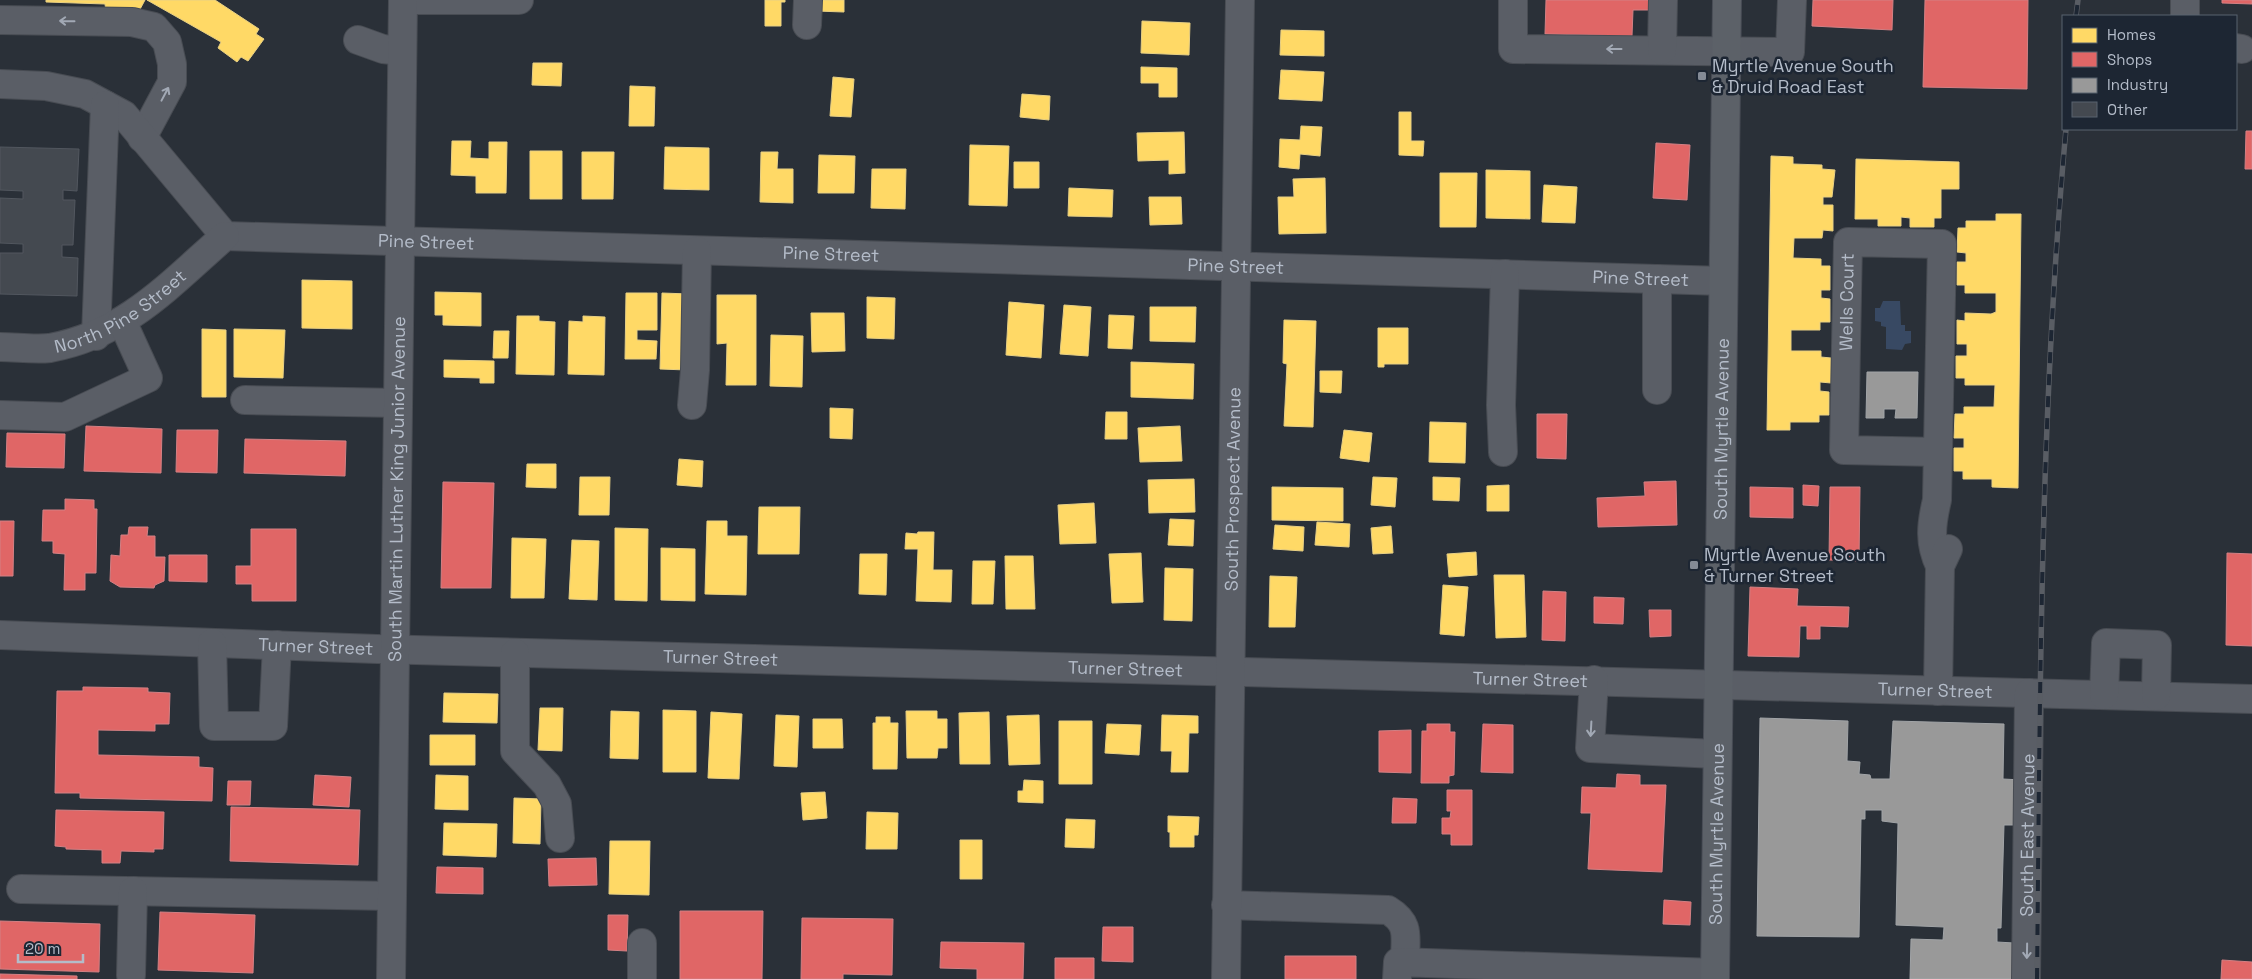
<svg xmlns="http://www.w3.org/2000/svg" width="2252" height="979" viewBox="0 0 2252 979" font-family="'Space Grotesk',sans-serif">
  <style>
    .water { fill: #384963 }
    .homes { fill: #ffd966; stroke: #e8d084 }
    .shops { fill: #e06666; stroke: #d38084 }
    .industry { fill: #999; stroke: #a1a4a7 }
    .building { fill: #444950; stroke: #52575f }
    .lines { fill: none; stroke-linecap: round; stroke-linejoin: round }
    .minor-casing { stroke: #484c53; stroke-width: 30 }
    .major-casing { stroke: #484c55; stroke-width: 30 }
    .minor { stroke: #5a5e66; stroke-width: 28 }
    .major { stroke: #5c6168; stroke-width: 28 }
    .rail-casing { stroke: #595d64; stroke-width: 5.5 }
    .rail { stroke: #1d2633; stroke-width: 4; stroke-dasharray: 11; stroke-linecap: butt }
    .oneway { stroke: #a2a9b5 }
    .poi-dot { fill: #848b96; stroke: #1d2633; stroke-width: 2 }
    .labels { text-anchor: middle; stroke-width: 5; stroke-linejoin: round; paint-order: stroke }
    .poi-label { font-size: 18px; fill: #b4bcc9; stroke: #1d2633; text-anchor: start }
    .street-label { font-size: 18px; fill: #b4bcc9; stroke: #1d2633 }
  </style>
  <rect width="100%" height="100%" fill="#2a3038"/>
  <path class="water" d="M1883 301H1900L1901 325H1905V331H1911V343L1905 344 1902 350 1886 349V327L1881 326V322L1875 321V308H1880Z"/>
  <path class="homes" d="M46 0H145L138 13 106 12 105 4 46 2Z
    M147 0H215L259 29 256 34 264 39 248 61 241 57 237 62 218 48 221 42Z
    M765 0H785V2H781V26H765Z
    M816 0H844V12L816 11Z
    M1142 21 1190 23 1189 55 1141 53Z
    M1281 30 1324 31V56L1280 55Z
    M533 63H562L561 86 532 85Z
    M1141 67 1177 68V97H1159V83H1141Z
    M1281 70 1324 72 1322 101 1279 99Z
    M833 77 854 79 851 117 830 116Z
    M630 86 655 87 654 126H629Z
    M1022 94 1050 96 1049 120 1020 117Z
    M1399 112H1411V141H1424L1423 156 1399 155Z
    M1301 126 1322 127 1320 156 1300 154 1299 169 1279 167 1280 139 1300 140Z
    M1184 132 1185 173 1169 174V160L1138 161 1137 133Z
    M452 141H471L470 158 489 159V142H507L506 193H476V176L451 175Z
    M970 145 1009 146 1007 206 969 205Z
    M665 147 709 148V190L664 189Z
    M530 151H562V199H530Z
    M582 152H614L613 199H582Z
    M761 152H778L777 169H793V203L760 202Z
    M819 155 855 156 854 193H818Z
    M1771 156 1793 157V164L1822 165V169L1835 170 1832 197H1823V205H1833V231L1823 230 1822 238H1794L1793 258 1821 259V266H1830V290H1821V298L1830 299V322H1820V330H1791V351H1821V357L1831 358V383L1820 382V391L1829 392V415H1819V422H1790V430H1767Z
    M1856 159 1959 162V189H1941V218H1934V227H1910V218L1901 217V226H1878V219H1855Z
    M1014 162H1039V188H1014Z
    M872 169H906L905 209 871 208Z
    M1486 170 1530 171V219L1486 218Z
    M1440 173H1477L1476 227H1440Z
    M1325 178 1326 233 1279 234 1278 197H1294L1293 179Z
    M1544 185 1577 187 1575 223 1542 222Z
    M1069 188 1113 190 1112 217 1068 216Z
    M1149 197H1181L1182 224 1150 225Z
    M1996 214H2021L2018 488 1992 487V479H1963V471H1954V448H1964V438H1954L1955 414H1964V407H1994L1995 385H1965V378H1956V356H1967V344H1957V320L1965 321V313L1991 314 1996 312V293H1965V285H1957V262H1966V253L1957 252 1958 228H1966V221H1996Z
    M302 280 352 281V329L302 328Z
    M435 292 481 293V326L443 325V315H435Z
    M626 293H657V330H637V340L657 341 656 359H625Z
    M662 293 689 294 687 370 660 369Z
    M717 295H756V385H726L727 343 717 344Z
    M867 297 895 298 894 339 867 338Z
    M1009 302 1044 305 1041 358 1006 355Z
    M1064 305 1091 307 1088 356 1060 354Z
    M1150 307H1196L1195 342 1150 341Z
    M811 313H844L845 351 812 352Z
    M1109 315 1134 316 1132 349 1108 348Z
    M517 316H539V321L555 322 554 375 516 374Z
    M583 316 605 317 604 375 568 374 569 321 583 322Z
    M1284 320 1316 321 1313 427 1284 426 1287 364 1283 363Z
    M1378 328H1408V364H1384V367H1378Z
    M202 329 226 330V397H202Z
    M234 329 285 330 283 378 234 377Z
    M494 331H509L508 358H493Z
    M771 335 803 336 802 387 770 386Z
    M444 360 494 361V383H480V378L444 377Z
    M1131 362 1194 364 1193 399 1131 397Z
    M1320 371H1342L1341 393 1320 392Z
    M830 408 853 409 852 439 830 438Z
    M1106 412H1127V439H1105Z
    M1430 422 1466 423 1465 463 1429 462Z
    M1180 426 1182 461 1140 462 1138 428Z
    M1344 430 1372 433 1369 462 1340 458Z
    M679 459 703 461 702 487 677 485Z
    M527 464H556V488L526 487Z
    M580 477H610L609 515H579Z
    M1373 477 1397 478 1395 507 1371 505Z
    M1433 477 1460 478 1459 501 1433 500Z
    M1194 479 1195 512 1149 513 1148 480Z
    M1509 485V511H1487V486Z
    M1272 487 1343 488V521L1272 520Z
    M1094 503 1096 543 1060 544 1058 505Z
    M759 507H800L799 554H758Z
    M1170 519 1194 520 1193 546 1168 545Z
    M707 521H727V536H747L746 595 705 594Z
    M1317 522 1350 524 1349 547 1315 545Z
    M1275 525 1304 527 1303 551 1273 549Z
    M1391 526 1393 553 1373 554 1371 528Z
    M615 528 648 529 647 601 615 600Z
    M918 532H934L933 570H952L951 602 916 601 918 549H905L906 533 917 534Z
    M512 538 546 539 544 598H511Z
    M572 540 599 541 597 600 569 599Z
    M661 548 695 549V601L661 600Z
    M1476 552 1477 575 1449 577 1447 554Z
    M1141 553 1143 602 1112 603 1109 554Z
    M860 554H887L886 595 859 594Z
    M1005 556H1033L1035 609H1006Z
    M973 561H995L993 604H972Z
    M1165 568 1193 569 1192 621 1164 620Z
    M1494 575H1524L1526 637 1496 638Z
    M1270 576 1297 577 1295 627H1269Z
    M1443 585 1468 587 1464 636 1440 634Z
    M444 693 498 694 497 723 443 722Z
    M540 708H563L562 751 538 750Z
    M663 710 696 711V772H663Z
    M611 711 639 712 638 759 610 758Z
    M906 711H937V719H947V748H938L937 758H907Z
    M711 712 742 714 739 779 708 778Z
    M989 712 990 764H960L959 713Z
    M776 715 799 716 797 767 774 766Z
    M1039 715 1040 764 1009 765 1007 716Z
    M1162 715 1198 716V733H1189L1188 772H1171L1172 751H1161Z
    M876 717H890V723H898L897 769H873V723H876Z
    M813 719H842L843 748H813Z
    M1059 721H1092V784H1059Z
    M1107 724 1141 725 1139 755 1105 753Z
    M430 735H475V765H430Z
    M436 775 468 776V810L435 809Z
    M1024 780 1043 781V803L1018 802V791H1023Z
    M825 792 827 818 803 820 801 793Z
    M514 798 541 799 540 844 513 843Z
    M867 812 898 813 897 849H866Z
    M1168 816 1199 817 1198 835H1194V847H1170V832H1168Z
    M1066 819 1095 820 1094 848 1065 847Z
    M444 823 497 824 496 857 443 855Z
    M960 840H982V879H960Z
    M610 841H650L649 895 609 894Z"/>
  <path class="shops" d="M1546 0H1651L1650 10H1633L1632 36 1545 34Z
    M1813 0H1893L1892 30 1812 26Z
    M1925 0H2028L2027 89 1923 87Z
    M2222 0H2252V4L2222 3Z
    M2246 131H2252V169H2245Z
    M1656 143 1690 145 1687 200 1653 198Z
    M1537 414H1567L1566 459 1537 458Z
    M86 426 162 429 161 473 84 471Z
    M177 430H218L217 473 176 472Z
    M7 433 65 434 64 468 6 467Z
    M245 439 346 441 345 476 244 473Z
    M1676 481 1677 525 1598 527 1597 498 1645 496 1644 482Z
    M443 482 494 483 491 588H441Z
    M1803 485 1819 486 1818 506 1803 505Z
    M1750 487 1793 488V518L1750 517Z
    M1830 487H1860L1859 561 1829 560Z
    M65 499 94 500V509H97L96 573H85V590H64L65 554 53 553V541H42L43 510H65Z
    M0 521H14L13 576H0Z
    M129 527H148L147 536H155V557H165L164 581 155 585 154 588 120 587 110 581 111 555 120 556 121 535H128Z
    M251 529H296V601H252V584H236V566H251Z
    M2227 553 2252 554V646L2226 645Z
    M169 555H207V582L169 581Z
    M1750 587 1798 589 1797 606 1849 607 1848 627 1820 626V639H1807V626H1800L1799 657 1748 656Z
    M1543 591 1566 592 1565 641 1542 640Z
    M1594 597 1624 598 1623 624 1594 623Z
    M1649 610H1671V636L1650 637Z
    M83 687 148 688V692L170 693 169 724H155V731L98 730V755L199 757V767L213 768 212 801 80 798V793H55L57 691H83Z
    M1427 724H1450V732H1455L1454 775 1449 776V783H1421L1422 731H1427Z
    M1483 724 1513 725V773L1481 772Z
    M1411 730V773L1379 772V731Z
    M1617 774 1640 775V785H1666L1662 872 1588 869 1591 813H1581L1582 787 1616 788Z
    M315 775 351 777 349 807 313 805Z
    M228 781H251L250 805H227Z
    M1447 790H1472V845H1451V834H1442V818H1450L1451 811H1447Z
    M1393 798 1417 799 1416 823H1392Z
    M231 807 360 810 358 865 230 861Z
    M56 810 164 812 163 849H154V852L121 851 120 863H102V850L66 849V847L55 846Z
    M596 858 597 885 549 886 548 859Z
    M437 867 483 868V894L436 893Z
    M1664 900 1691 902 1690 925 1663 924Z
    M680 911H763L762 979H680Z
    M160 912 255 915 253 973 158 970Z
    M608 915H628L627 951 608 950Z
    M802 918 893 919 892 975 843 974V979H801Z
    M0 921 100 924 99 972 0 969Z
    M1103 927H1133V962L1102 961Z
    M941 942 1024 943 1023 979H977V969L940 968Z
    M1285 956H1356V979H1285Z
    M1055 958H1094V979H1055Z
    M2222 960 2252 962V979H2221Z
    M0 974 77 976V979H0Z"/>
  <path class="industry" d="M1867 372H1918L1917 418H1895L1896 409H1884V418H1866Z
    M1760 718 1848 721 1847 761 1860 762 1859 774 1870 775 1871 779H1890L1893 721 2004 724 2003 779 2022 780 2020 825H2004L2001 928H1997V942L2014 943V979H1910L1911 939 1943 940 1944 927 1896 925 1898 823 1882 821V810H1865V819H1861L1859 937 1757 936Z"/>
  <path class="building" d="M0 147 79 149 77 191 63 190V200H75L73 245H62V257L78 258 77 296 0 294V253H23V244L0 243V198L23 199V191L0 190Z"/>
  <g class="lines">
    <g class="minor-casing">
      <g id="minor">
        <path d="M408 0H519"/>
        <path d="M1513 0V49L1790 52 1792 0"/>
        <path d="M2185 0V16"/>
        <path d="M0 20 132 22 154 27 167 42 172 64V82L142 138"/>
        <path d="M807 25 808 0"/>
        <path d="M358 40 383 49 402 51"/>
        <path d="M2236 48 2242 49"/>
        <path d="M1662 50 1663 0"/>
        <path id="s1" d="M0 84 46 86 85 94 124 115 225 236 1723 281"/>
        <path d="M96 336 105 105"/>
        <path id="s2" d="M0 347C16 347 34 350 50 348 126 334 169 285 225 236"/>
        <path d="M1657 390V279"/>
        <path d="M245 400 398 403"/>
        <path d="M692 405 695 370 697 251"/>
        <path d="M0 415 65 417 148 378 122 321"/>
        <path d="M1503 452 1501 405 1505 274"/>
        <path id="s3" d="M1938 452 1844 450 1848 242 1942 244 1937 500C1931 525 1929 543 1940 566"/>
        <path id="s4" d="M0 635 377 649 2252 699"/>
        <path d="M212 643 214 726H273L277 645"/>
        <path d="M515 653V751L547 785 557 804 560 838"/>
        <path d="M1594 680 1590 748 1716 754"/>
        <path d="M1938 691 1940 566 1948 549"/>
        <path d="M2104 695 2106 643 2157 645 2156 696"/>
        <path d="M21 889 392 896"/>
        <path d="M1226 905 1388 910C1411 924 1405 937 1405 962"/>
        <path d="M131 975 133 891"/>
        <path id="s5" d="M391 979 403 0"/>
        <path d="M642 979V943"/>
        <path id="s6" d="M1226 979 1240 0"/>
        <path d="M1397 979 1398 962 1715 973"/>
        <path id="s7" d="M2026 979 2029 693"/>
      </g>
    </g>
    <g class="major-casing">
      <g id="major">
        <path id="s8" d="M1715 979 1727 0"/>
      </g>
    </g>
    <use href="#minor" class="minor"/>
    <use href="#major" class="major"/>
    <g class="rail-casing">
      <path id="rail" d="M2076 16 2078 0
        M2037 979C2040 695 2040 411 2066 129"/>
    </g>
    <use href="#rail" class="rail"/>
  </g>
  <defs><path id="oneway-shaft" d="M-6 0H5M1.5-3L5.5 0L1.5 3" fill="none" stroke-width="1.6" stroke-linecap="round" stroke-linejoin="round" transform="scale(1.25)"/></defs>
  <g class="oneway">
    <use href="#oneway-shaft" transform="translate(67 21) rotate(-179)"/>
    <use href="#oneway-shaft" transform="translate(1614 49) rotate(-180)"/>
    <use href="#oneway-shaft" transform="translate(165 94) rotate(-62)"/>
    <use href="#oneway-shaft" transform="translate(1591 729) rotate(93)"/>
    <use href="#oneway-shaft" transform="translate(2027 951) rotate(91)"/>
  </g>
  <g class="poi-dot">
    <rect x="1697" y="71" width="10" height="10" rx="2.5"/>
    <rect x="1689" y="560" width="10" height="10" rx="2.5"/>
  </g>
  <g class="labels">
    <g class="poi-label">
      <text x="1712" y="72">Myrtle Avenue South<tspan x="1712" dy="21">&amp; Druid Road East</tspan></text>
      <text x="1704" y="561">Myrtle Avenue South<tspan x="1704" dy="21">&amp; Turner Street</tspan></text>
    </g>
    <g class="street-label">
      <text dy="6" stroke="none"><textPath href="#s1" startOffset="489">Pine Street</textPath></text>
      <text dy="6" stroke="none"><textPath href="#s1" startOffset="894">Pine Street</textPath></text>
      <text dy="6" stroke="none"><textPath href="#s1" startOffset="1299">Pine Street</textPath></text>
      <text dy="6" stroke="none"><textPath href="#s1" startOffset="1704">Pine Street</textPath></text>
      <text dy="6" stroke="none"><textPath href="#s3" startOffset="242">Wells Court</textPath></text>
      <text dy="6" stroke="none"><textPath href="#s2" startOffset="130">North Pine Street</textPath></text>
      <text dy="6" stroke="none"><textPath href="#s8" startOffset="550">South Myrtle Avenue</textPath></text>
      <text dy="6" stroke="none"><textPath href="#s5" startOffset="490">South Martin Luther King Junior Avenue</textPath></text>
      <text dy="6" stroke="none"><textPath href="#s6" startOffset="490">South Prospect Avenue</textPath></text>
      <text dy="6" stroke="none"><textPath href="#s4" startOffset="316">Turner Street</textPath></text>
      <text dy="6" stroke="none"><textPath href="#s4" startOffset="721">Turner Street</textPath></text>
      <text dy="6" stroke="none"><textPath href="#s4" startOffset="1126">Turner Street</textPath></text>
      <text dy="6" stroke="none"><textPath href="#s4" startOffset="1531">Turner Street</textPath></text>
      <text dy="6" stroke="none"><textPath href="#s4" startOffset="1936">Turner Street</textPath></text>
      <text dy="6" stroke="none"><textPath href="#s8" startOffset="145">South Myrtle Avenue</textPath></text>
      <text dy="6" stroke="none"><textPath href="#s7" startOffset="144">South East Avenue</textPath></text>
    </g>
  </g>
  <rect x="2062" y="15" width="175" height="115" fill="#1d2633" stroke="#59626f"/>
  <rect x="2072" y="28" width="25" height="15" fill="#ffd966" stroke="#59626f"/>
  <text x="2107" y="40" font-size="15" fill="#b4bcc9">Homes</text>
  <rect x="2072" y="52" width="25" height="15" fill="#e06666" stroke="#59626f"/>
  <text x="2107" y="65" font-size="15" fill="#b4bcc9">Shops</text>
  <rect x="2072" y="78" width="25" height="15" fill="#999999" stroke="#59626f"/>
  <text x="2107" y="90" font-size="15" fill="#b4bcc9">Industry</text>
  <rect x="2072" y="102" width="25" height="15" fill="#444950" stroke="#59626f"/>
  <text x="2107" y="115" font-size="15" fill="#b4bcc9">Other</text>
  <path d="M18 954v8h65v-8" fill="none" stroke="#b4bcc9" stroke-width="2.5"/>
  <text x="25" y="954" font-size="15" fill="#b4bcc9" stroke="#1d2633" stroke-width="4" paint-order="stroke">20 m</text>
</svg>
